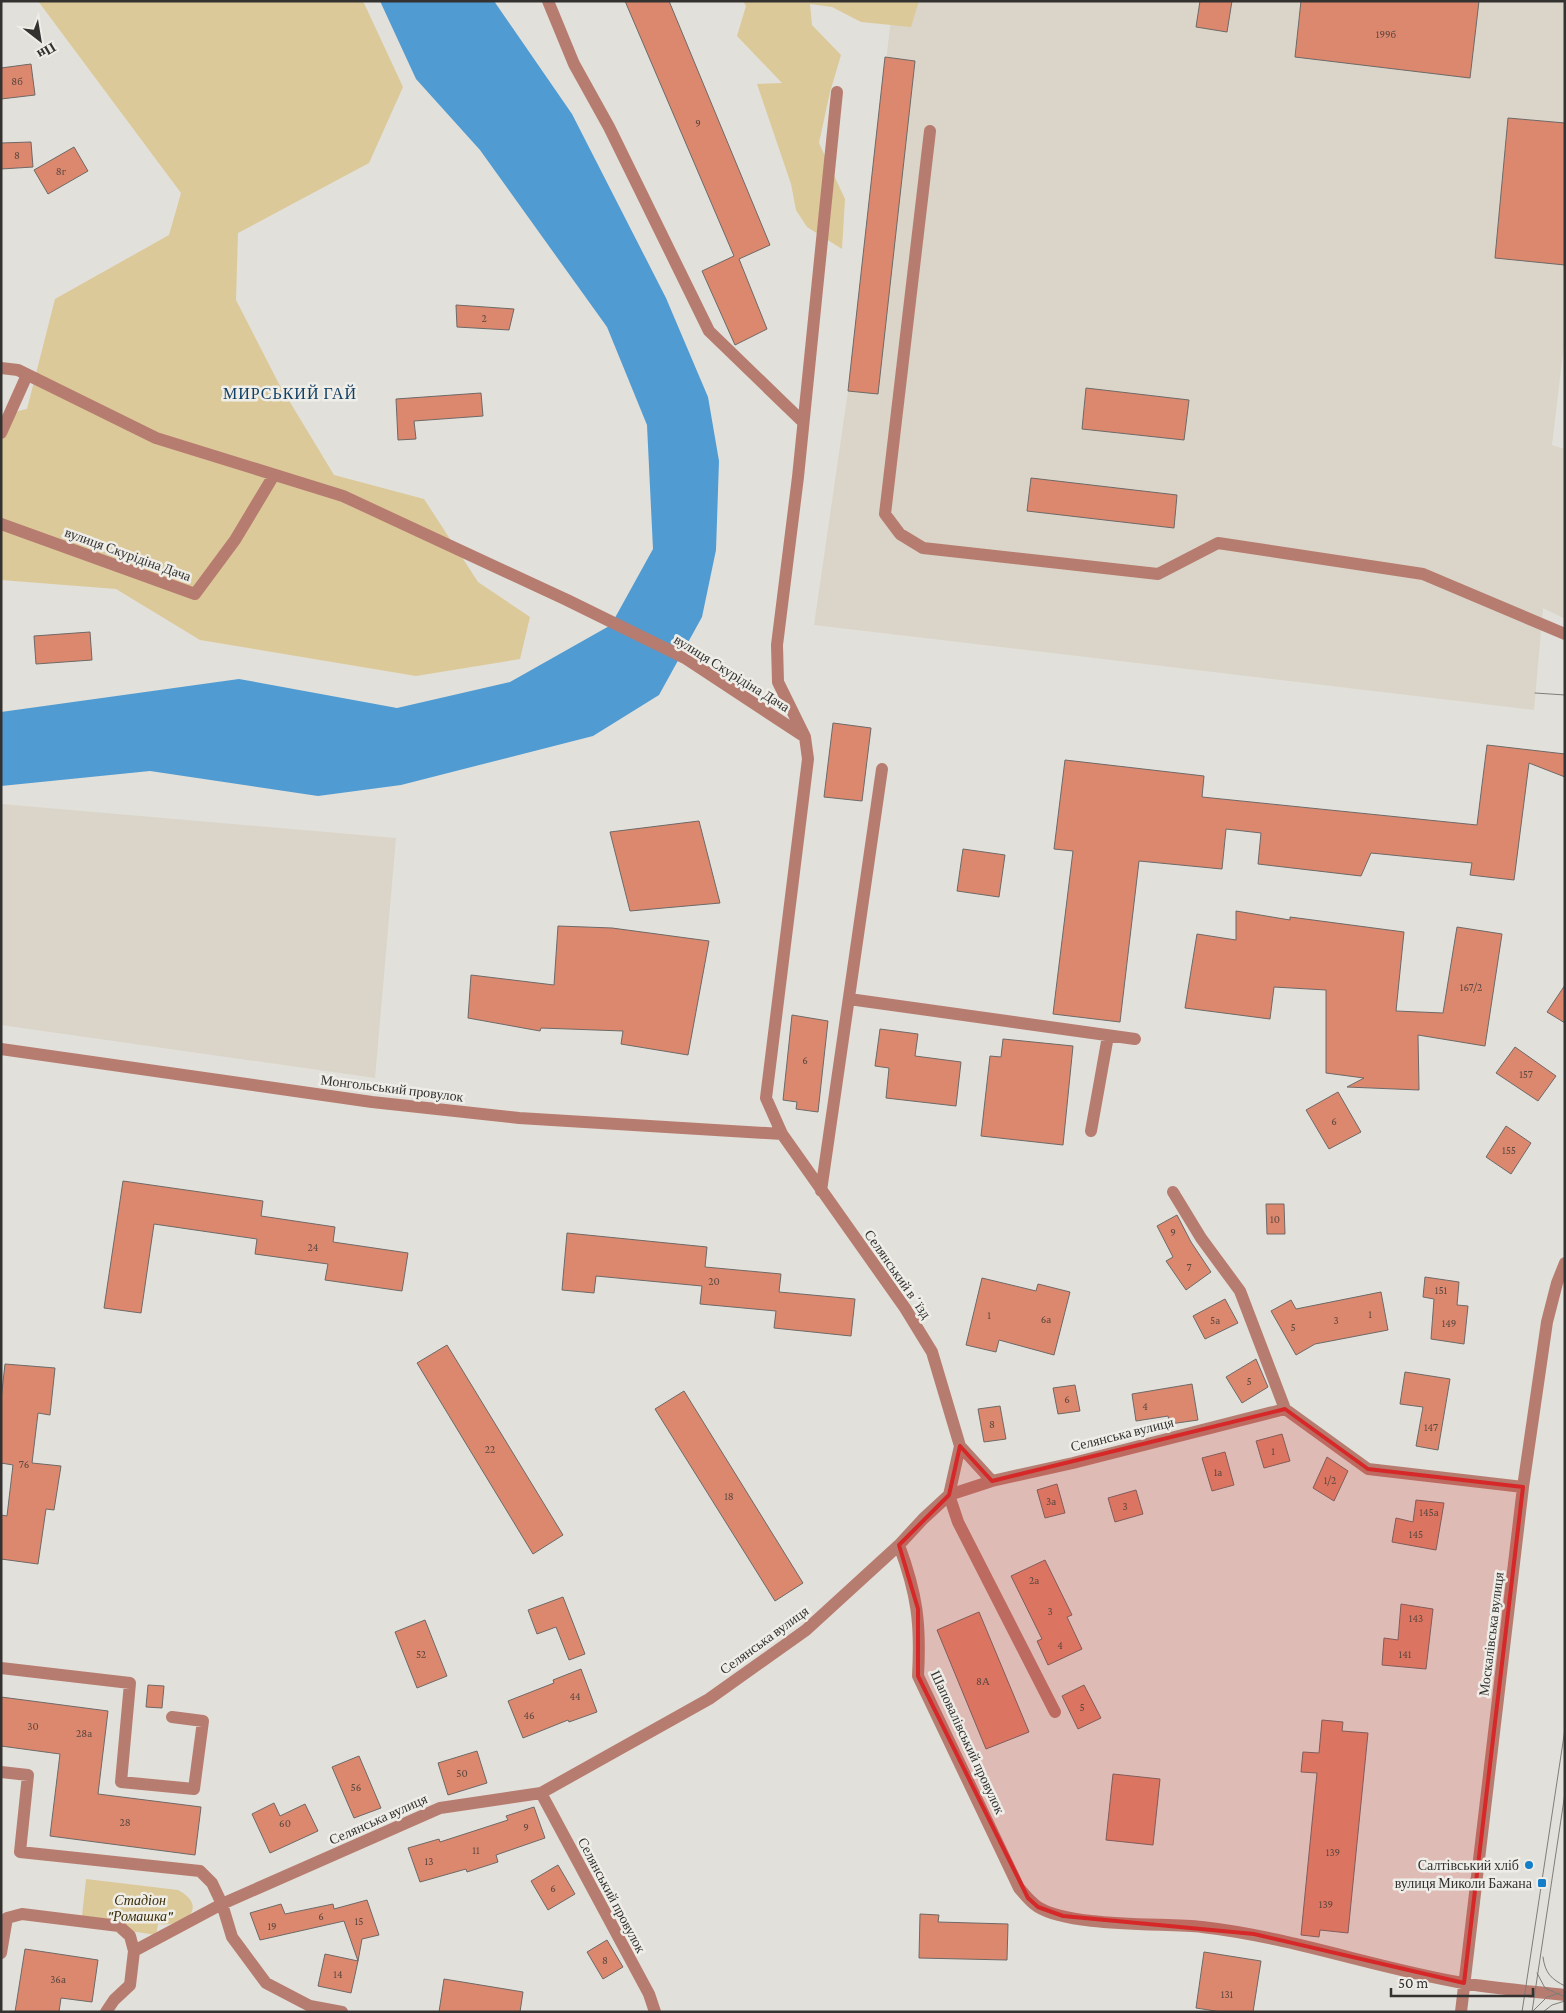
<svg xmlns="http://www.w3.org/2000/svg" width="1566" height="2013" viewBox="0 0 1566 2013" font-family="'Crimson Pro',serif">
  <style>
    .built { fill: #dad5c8 }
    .green { fill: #dcc999 }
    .water { fill: #509bd2 }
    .building { fill: #dc886e; stroke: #6e6967 }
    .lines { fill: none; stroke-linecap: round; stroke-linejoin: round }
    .minor { stroke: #b77c70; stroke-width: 12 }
    .tram { stroke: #7f7d7a; stroke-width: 1 }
    .marked { fill: #d62828; fill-opacity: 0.2; stroke: #d62828; stroke-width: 4; stroke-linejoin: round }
    .poi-dot { fill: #157ec9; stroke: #efede7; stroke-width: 2 }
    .labels { text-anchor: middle; stroke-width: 5; stroke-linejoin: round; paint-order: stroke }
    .number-label { font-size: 11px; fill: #5d4840 }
    .street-label { font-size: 14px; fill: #333230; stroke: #efede7 }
    .poi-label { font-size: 14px; fill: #333230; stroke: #efede7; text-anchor: end }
    .park-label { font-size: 14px; font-style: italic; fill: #382b05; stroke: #efede7 }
    .quarter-label { font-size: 16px; letter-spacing: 1px; fill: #113f63; stroke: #efede7 }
  </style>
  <rect width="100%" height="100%" fill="#e2e0da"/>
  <path class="built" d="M893 1H1565V336L1552 445 1565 449V619L1543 608 1534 710 814 625 848 391Z
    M1 804 396 838 375 1078 1 1025Z"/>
  <path class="green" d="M38 1H363L403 87 369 163 238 233 236 300 279 384 334 475 424 499 478 582 530 617 520 659 416 676 200 640 116 589 1 580V415L27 409 55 299 169 235 181 193Z
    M743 1H919L911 27 861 22 832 7 810 4 812 25 841 55 830 92 819 143 845 199 842 249 807 227 796 210 791 184 757 84 782 83 737 36 746 6Z
    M86 1879 178 1890C210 1907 184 1928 158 1924L156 1935 118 1929 119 1920 82 1916Z"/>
  <path class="water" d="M380 1H494L572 114 666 298 708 397 719 461 716 550 702 617 659 695 593 736 401 785 318 796 150 771 1 786V712L239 679 397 708 510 682 611 625 653 549 647 425 607 327 480 150 416 79Z"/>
  <path class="building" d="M625 1H669L770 245 739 259 767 329 735 345 702 271 734 256Z
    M1200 1H1232L1227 32 1196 27Z
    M1301 1H1479L1470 78 1295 57Z
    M885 57 915 61 878 394 848 391Z
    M31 64 35 95 1 99V68Z
    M1508 118 1565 123V265L1495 258Z
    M31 142 33 167 1 169V143Z
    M74 147 88 171 48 194 34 170Z
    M456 305 514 309 509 330 457 327Z
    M1086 388 1189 400 1184 440 1082 429Z
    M481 393 483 416 414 421 416 439 398 440 396 399Z
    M1031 478 1177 495 1174 528 1027 511Z
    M90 632 92 660 36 664 34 636Z
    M833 723 871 728 862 801 824 797Z
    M1487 745 1565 754V777L1529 763 1514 880 1470 875 1472 863 1371 853 1361 876 1258 864 1261 833 1226 829 1222 869 1139 861 1120 1022 1053 1014 1073 851 1054 849 1065 760 1204 776 1202 797 1477 825Z
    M699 821 720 903 630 911 610 832Z
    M963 849 1005 855 999 897 957 891Z
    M1236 911 1290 920V917L1404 932 1396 1011 1443 1013 1457 927 1502 934 1485 1046 1418 1035 1419 1090 1347 1087 1364 1078 1326 1073V990L1274 987 1270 1019 1185 1008 1197 934 1236 940Z
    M558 926 612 928 709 941 688 1055 621 1044 623 1031 541 1028 540 1031 468 1018 471 975 554 985Z
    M1565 985V1023L1547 1012Z
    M792 1015 828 1021 818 1112 796 1109 797 1102 783 1100Z
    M880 1029 918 1034 915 1056 961 1062 956 1106 886 1098 889 1068 875 1066Z
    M1003 1039 1073 1046 1063 1145 981 1136 990 1056 1001 1057Z
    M1515 1047 1556 1076 1538 1101 1496 1073Z
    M1338 1092 1361 1132 1329 1149 1306 1110Z
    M1506 1126 1531 1143 1511 1174 1486 1157Z
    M123 1181 263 1201 261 1216 335 1227 333 1242 408 1253 402 1291 325 1280 328 1264 255 1254 257 1239 154 1224 141 1313 104 1308Z
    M1266 1204H1284L1285 1234H1267Z
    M1177 1215 1191 1242 1211 1272 1186 1290 1166 1261 1173 1257 1157 1226Z
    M567 1233 707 1247 705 1267 781 1274 779 1292 855 1299 851 1336 774 1328 776 1311 700 1304 702 1286 596 1276 594 1293 562 1290Z
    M1425 1277 1459 1282 1457 1305 1468 1306 1464 1344 1431 1339 1434 1299 1423 1297Z
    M982 1278 1036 1291 1038 1284 1070 1292 1054 1355 999 1340 996 1352 966 1345Z
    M1381 1292 1388 1330 1315 1344 1296 1355 1271 1311 1291 1300 1296 1309Z
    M1225 1299 1238 1323 1205 1339 1193 1316Z
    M447 1345 563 1535 533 1554 417 1363Z
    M1256 1359 1268 1387 1242 1403 1226 1377Z
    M5 1364 55 1368 50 1415 38 1413 32 1463 61 1466 54 1510 46 1509 38 1564 1 1559V1515L7 1516 13 1465 1 1463V1400Z
    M1405 1372 1450 1379 1438 1450 1416 1446 1423 1407 1400 1404Z
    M1192 1384 1198 1420 1170 1424 1168 1416 1136 1421 1132 1394Z
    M1075 1385 1080 1411 1058 1414 1053 1388Z
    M684 1391 803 1583 775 1601 655 1409Z
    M1000 1406 1006 1439 984 1442 978 1409Z
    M1282 1434 1290 1461 1264 1468 1256 1441Z
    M1225 1452 1234 1485 1212 1491 1202 1458Z
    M1327 1457 1348 1471 1334 1501 1313 1488Z
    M1057 1484 1065 1513 1045 1518 1037 1490Z
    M1136 1490 1143 1514 1115 1522 1108 1498Z
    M1416 1500 1444 1503 1436 1550 1392 1542 1396 1518 1413 1522Z
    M1045 1560 1072 1615 1067 1617 1082 1649 1048 1665 1037 1641 1042 1639 1011 1576Z
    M563 1597 585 1654 569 1660 556 1627 537 1634 528 1610Z
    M1401 1604 1433 1609 1426 1669 1382 1665 1384 1638 1398 1640Z
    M979 1612 1029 1732 986 1749 937 1630Z
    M425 1620 447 1676 417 1688 395 1632Z
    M581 1669 597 1712 569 1722 568 1720 523 1738 508 1701 554 1683 553 1680Z
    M148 1685 164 1686 162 1708 146 1707Z
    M1084 1685 1101 1718 1078 1729 1062 1696Z
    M1 1697 108 1711 98 1794 201 1807 195 1855 50 1836 60 1754 1 1746Z
    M1322 1720 1343 1722 1342 1731 1368 1733 1348 1933 1320 1930 1319 1937 1301 1935 1317 1773 1301 1772 1303 1752 1319 1753Z
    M477 1751 487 1783 448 1795 438 1763Z
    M359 1756 381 1808 354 1818 332 1767Z
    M1113 1774 1160 1779 1153 1845 1106 1840Z
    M274 1803 280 1816 305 1804 318 1831 270 1853 252 1814Z
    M534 1807 545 1838 496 1855 498 1862 467 1872 466 1869 420 1882 408 1848 439 1839 440 1842 508 1820 506 1816Z
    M558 1865 575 1894 548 1910 531 1881Z
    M367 1900 379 1935 362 1939 358 1961 344 1921 260 1940 250 1913 281 1904 285 1914 333 1904 334 1909Z
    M920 1914 939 1915 938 1922 1008 1924 1007 1960 919 1958Z
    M607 1940 623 1967 603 1979 587 1952Z
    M25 1949 98 1960 92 2002 61 1998 59 2012H15Z
    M1204 1952 1261 1961 1253 2012H1222L1196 2008Z
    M325 1954 358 1961 351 1993 318 1986Z
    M444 1979 523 1992 520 2012H439Z"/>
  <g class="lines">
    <path class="minor" d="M548 1 574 64 609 127 709 331 803 422
      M837 92 798 477 777 645 778 682 805 737 808 759 766 1098 782 1134 905 1308 932 1352 960 1446 949 1495 958 1522 1055 1712
      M930 131 885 514 900 534 923 548 1158 574 1218 543 1423 574 1565 634
      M1 368 18 370 156 438 343 496 567 600 685 658 805 737
      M1 433 27 375
      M1 524 195 594 235 540 274 475
      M849 999 1135 1039
      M1 1049 372 1102 519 1118 782 1134
      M1091 1131 1108 1036
      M821 1191 882 769
      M1173 1192 1201 1238 1240 1291 1285 1409
      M960 1446 992 1481
      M899 1545C917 1594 921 1623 918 1676L1019 1888C1025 1895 1030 1902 1038 1907 1070 1927 1161 1923 1202 1927 1291 1937 1375 1968 1463 1983 1497 1989 1531 1991 1565 1995
      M1 1668 130 1683 121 1782 194 1789 203 1721 172 1717
      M1 1772 28 1775 20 1852 200 1871 212 1883 222 1904 232 1937 266 1983 310 2006 342 2012
      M541 1793 649 1994 655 2012
      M1 1953 7 1918 22 1914 119 1926 130 1936 134 1951
      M106 2012 114 2000 130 1985 134 1951 222 1904 440 1808 541 1793 709 1699 806 1630 899 1545 923 1519 949 1495 992 1481 1073 1463 1285 1409 1368 1469 1523 1487
      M1461 2012 1523 1487 1547 1322 1557 1283 1565 1263"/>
    <path class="tram" d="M1535 693 1565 695
      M1543 1957C1545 1973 1551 1979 1565 1986
      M1537 1973 1545 1988 1565 1997
      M1522 2012 1565 1729
      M1532 2012 1565 1793
      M1532 2012 1547 1997 1560 1993
      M1543 2012 1552 2005 1565 2001"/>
  </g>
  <path class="marked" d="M1285 1409 1368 1469 1523 1487 1464 1983 1254 1934 1063 1916 1038 1907 1028 1898 918 1676V1609L899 1545 949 1495 960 1446 992 1481Z"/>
  <g class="poi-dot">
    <circle cx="1529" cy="1865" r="5"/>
    <rect x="1537" y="1878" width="10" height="10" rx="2.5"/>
  </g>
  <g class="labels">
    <g class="number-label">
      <text x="1386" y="38">199б</text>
      <text x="17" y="85">8б</text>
      <text x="698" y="127">9</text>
      <text x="17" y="159">8</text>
      <text x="61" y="175">8г</text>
      <text x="484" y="322">2</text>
      <text x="1471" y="991">167/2</text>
      <text x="805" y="1064">6</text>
      <text x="1526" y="1078">157</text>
      <text x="1334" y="1125">6</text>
      <text x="1509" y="1154">155</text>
      <text x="1275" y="1223">10</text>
      <text x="1173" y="1236">9</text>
      <text x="313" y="1251">24</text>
      <text x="1189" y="1271">7</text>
      <text x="714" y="1285">20</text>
      <text x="1441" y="1294">151</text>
      <text x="1370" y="1318">1</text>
      <text x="989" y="1319">1</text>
      <text x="1046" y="1323">6а</text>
      <text x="1215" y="1324">5а</text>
      <text x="1336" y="1324">3</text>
      <text x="1449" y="1327">149</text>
      <text x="1293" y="1331">5</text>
      <text x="1249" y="1385">5</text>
      <text x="1067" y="1403">6</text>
      <text x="1145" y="1410">4</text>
      <text x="992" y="1428">8</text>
      <text x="1431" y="1431">147</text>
      <text x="490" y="1453">22</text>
      <text x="1273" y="1455">1</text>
      <text x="24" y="1468">76</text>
      <text x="1218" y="1476">1а</text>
      <text x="1330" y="1484">1/2</text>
      <text x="729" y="1500">18</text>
      <text x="1051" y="1505">3а</text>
      <text x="1125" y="1510">3</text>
      <text x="1429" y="1516">145а</text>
      <text x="1416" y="1538">145</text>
      <text x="1034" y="1584">2а</text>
      <text x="1050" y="1615">3</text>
      <text x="1416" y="1622">143</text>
      <text x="1060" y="1649">4</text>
      <text x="421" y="1658">52</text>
      <text x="1405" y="1658">141</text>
      <text x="983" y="1685">8А</text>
      <text x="575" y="1700">44</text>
      <text x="1082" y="1711">5</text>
      <text x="529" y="1719">46</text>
      <text x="33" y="1730">30</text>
      <text x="84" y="1737">28а</text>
      <text x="462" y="1777">50</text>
      <text x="356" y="1791">56</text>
      <text x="125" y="1826">28</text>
      <text x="285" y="1827">60</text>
      <text x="526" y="1831">9</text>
      <text x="476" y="1854">11</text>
      <text x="1333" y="1856">139</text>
      <text x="429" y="1865">13</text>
      <text x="553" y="1892">6</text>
      <text x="1326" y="1908">139</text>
      <text x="321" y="1920">6</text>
      <text x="359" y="1925">15</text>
      <text x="272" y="1930">19</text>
      <text x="605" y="1964">8</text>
      <text x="338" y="1978">14</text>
      <text x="58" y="1983">36а</text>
      <text x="1227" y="1998">131</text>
    </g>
    <g class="street-label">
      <text transform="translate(128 554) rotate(20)" y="5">вулиця Скурідіна Дача</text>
      <text transform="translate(732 673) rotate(32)" y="5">вулиця Скурідіна Дача</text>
      <text transform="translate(392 1088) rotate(7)" y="5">Монгольський провулок</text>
      <text transform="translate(898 1274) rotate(55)" y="5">Селянський вʼїзд</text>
      <text transform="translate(1122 1434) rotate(-14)" y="5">Селянська вулиця</text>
      <text transform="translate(1491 1634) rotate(-83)" y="5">Москалівська вулиця</text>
      <text transform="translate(764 1640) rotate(-36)" y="5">Селянська вулиця</text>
      <text transform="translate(968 1742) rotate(65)" y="5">Шаповалівський провулок</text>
      <text transform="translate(378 1819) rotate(-24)" y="5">Селянська вулиця</text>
      <text transform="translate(612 1895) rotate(62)" y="5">Селянський провулок</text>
    </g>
    <g class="poi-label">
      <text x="1519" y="1870">Салтівський хліб</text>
      <text x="1532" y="1888">вулиця Миколи Бажана</text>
    </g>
    <g class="park-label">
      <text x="140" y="1905">Стадіон<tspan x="140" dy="16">"Ромашка"</tspan></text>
    </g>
    <g class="quarter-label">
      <text x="290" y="399">МИРСЬКИЙ ГАЙ</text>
    </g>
  </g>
  <rect width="1566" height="2013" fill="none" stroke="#333230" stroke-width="5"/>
  <g transform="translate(40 40) rotate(149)" stroke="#efede7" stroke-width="4" paint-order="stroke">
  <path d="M0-4L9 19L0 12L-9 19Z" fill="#333230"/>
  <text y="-8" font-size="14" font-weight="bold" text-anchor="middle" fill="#333230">Пн</text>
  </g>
  <path d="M1391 1988v8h142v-8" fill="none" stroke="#333230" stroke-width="2.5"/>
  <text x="1398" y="1988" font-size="15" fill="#333230" stroke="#efede7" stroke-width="4" paint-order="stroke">50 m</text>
</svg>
